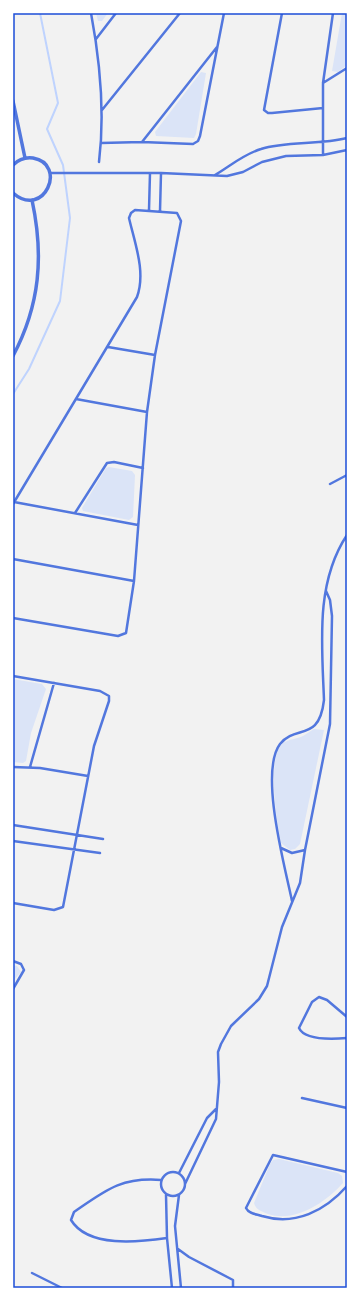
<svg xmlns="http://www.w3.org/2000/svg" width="360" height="1301" viewBox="0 0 360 1301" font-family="'DejaVu Sans',sans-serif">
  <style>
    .green { fill: #dbe4f7 }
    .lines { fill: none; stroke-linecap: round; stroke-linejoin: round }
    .stream { stroke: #bfd3fe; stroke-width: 2 }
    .minor { stroke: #5277de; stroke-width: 2.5 }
    .tertiary { stroke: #5277de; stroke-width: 3.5 }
    .neatline { fill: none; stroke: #1d4ed8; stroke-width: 1.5 }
  </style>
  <rect width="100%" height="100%" fill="#f2f2f2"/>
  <path class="green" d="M96 13H108L102 21H98Z
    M342 13H347V65L338 72 332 71Z
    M201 72 206 73 196 134 194 138 156 136 155 132Z
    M109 467 132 471 135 475 133 517 129 520 83 511 82 508 106 468Z
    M13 679 42 684 46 689 31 733 26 761 23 763 13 762Z
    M314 729 324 730 300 844 295 849 290 850 281 843C277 823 266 758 283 743 289 739 297 739 303 736 307 734 310 731 314 729Z
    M13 965 17 966 21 972 13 981Z
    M279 1159 338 1173 342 1176 343 1183C325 1203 295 1223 268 1214 261 1211 256 1210 254 1203L270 1164 273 1160Z"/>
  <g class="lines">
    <path class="stream" d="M13 394 29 369 60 301 70 218 63 165 47 129 58 103 40 13"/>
    <path class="minor" d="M91 13C100 61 105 113 99 162
      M282 13 264 110 268 113H272L323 108
      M96 39 116 13
      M323 83 347 68
      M102 110 180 13
      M142 142 217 47
      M101 143 142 142 193 144 198 141 200 136 224 13
      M323 155V83L333 13
      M50 173H161L227 176 243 172 262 162 286 156 323 155 347 150
      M215 175C230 166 244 154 261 149 285 141 320 145 347 138
      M149 210 150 173
      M160 211 161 173
      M108 347 155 355
      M76 399 147 412
      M330 484 347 475
      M14 502 138 525
      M13 504 137 297C146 272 135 244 129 218L131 213 135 210 177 213 181 221 155 355 147 412 134 581 126 633 118 636 13 618
      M75 513 107 463 114 462 143 468
      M13 559 134 581
      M13 676 100 691 109 696V701L94 746 63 907 54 910 13 903
      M13 767 40 768 88 776
      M30 767 54 683
      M13 825 103 839
      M13 841 100 853
      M281 848 292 853 305 850
      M292 901C285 867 259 772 280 744 296 724 319 743 324 700 322 645 315 583 347 535
      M13 961 21 964 24 970 13 989
      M347 1017 327 1000 319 997 312 1002 299 1028C305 1041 335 1039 347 1038
      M302 1098 347 1108
      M161 1184a12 12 0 1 1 24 0a12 12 0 1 1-24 0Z
      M347 1172 273 1155 246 1208C249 1214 256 1214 262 1216 295 1226 325 1211 347 1186
      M179 1173 207 1118 216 1109
      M161 1180C121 1177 106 1190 74 1212L71 1220C88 1248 139 1242 167 1238
      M185 1184 216 1119 219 1082 218 1052 221 1044 231 1026 259 999 267 986 282 927 300 883 305 850 330 724 332 616 330 600 326 591
      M166 1195 167 1238 172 1288
      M179 1195 175 1226 181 1288
      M178 1249 189 1257 233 1280V1288
      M32 1273 62 1288"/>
    <path class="tertiary" d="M13 101 25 158
      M13 165C18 160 25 157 33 158 68 164 44 220 13 193
      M13 356C40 305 44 256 32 200"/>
  </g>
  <rect width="360" height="1301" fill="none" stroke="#ffffff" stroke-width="28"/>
  <rect x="14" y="14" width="332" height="1273" class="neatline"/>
</svg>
